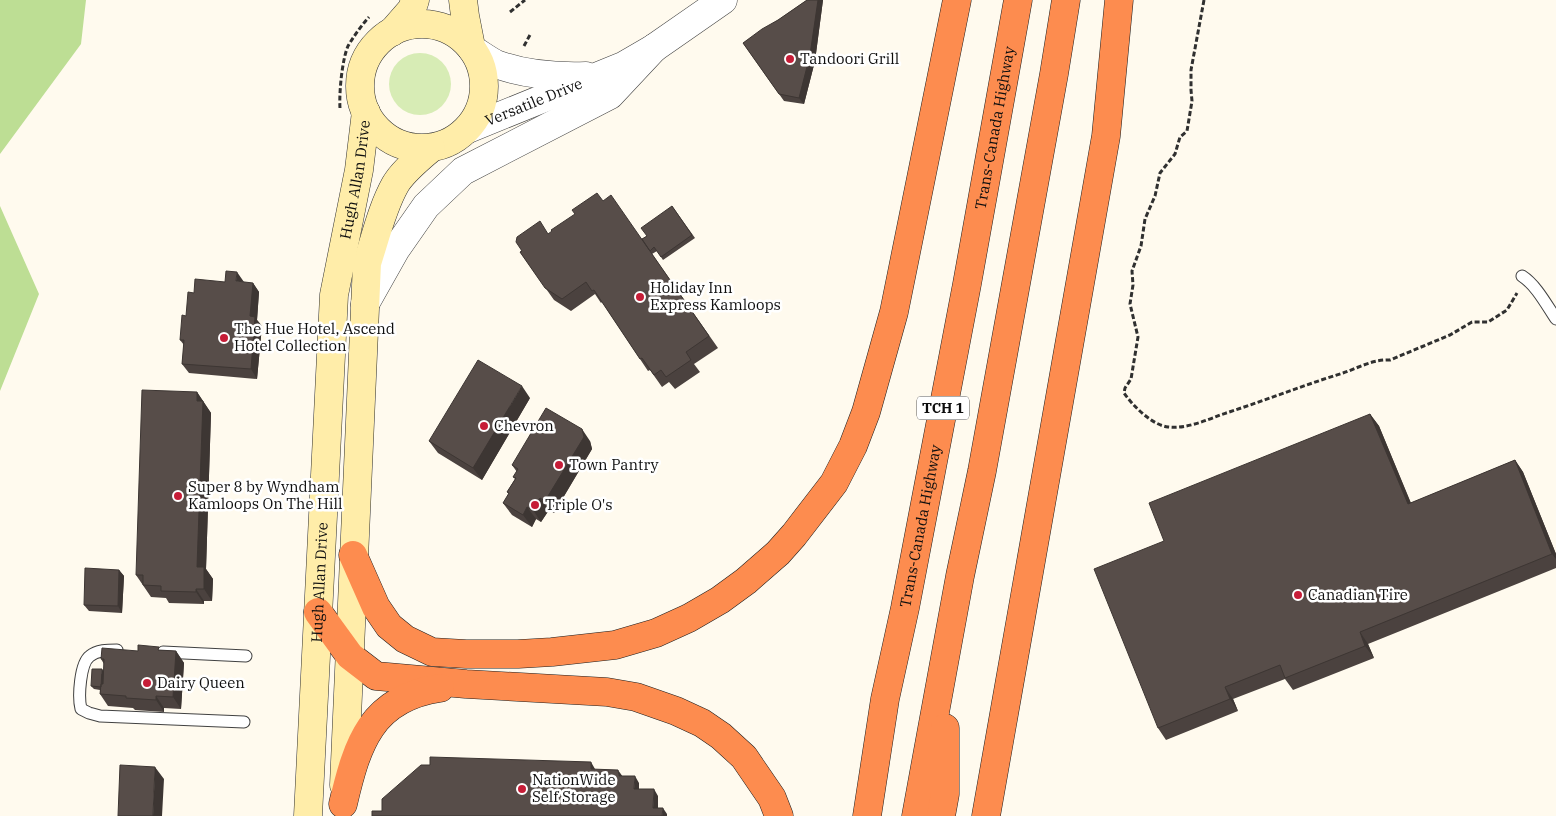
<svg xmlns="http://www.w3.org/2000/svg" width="1556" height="816" viewBox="0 0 1556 816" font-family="'IBM Plex Serif',serif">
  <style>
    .green { fill: #d7ecb5 }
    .forest { fill: #bdde94 }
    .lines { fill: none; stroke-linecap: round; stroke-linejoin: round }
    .service-casing { stroke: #414141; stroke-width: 13 }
    .tertiary-casing { stroke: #414141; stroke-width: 29 }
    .secondary-casing { stroke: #303030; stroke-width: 29 }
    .motorway-casing { stroke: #1f1f1f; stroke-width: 29 }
    .path { stroke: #303030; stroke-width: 3; stroke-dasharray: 5 2.5; stroke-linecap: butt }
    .service { stroke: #fff; stroke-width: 11 }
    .tertiary { stroke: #fff; stroke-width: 28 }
    .secondary { stroke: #ffeda9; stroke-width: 28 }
    .motorway { stroke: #fd8c4f; stroke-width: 28 }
    .wall { fill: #4b423f }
    .shaded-wall { fill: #3d3633 }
    .building { fill: #574d49; stroke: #3d3633 }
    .poi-dot { fill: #c61d37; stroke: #fff; stroke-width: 2 }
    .labels { text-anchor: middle; stroke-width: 5; stroke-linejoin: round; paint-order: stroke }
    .shield { fill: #fff; stroke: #565656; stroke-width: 1 }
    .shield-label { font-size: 14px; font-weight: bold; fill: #0e0e0e }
    .poi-label { font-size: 15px; fill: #0e0e0e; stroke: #fff; text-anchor: start }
    .street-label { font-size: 15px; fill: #0e0e0e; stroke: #fff }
  </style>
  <rect width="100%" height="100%" fill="#fffaee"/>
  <path class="green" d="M389 84a31 31 0 1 1 62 0a31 31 0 1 1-62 0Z"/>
  <path class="forest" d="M0 0H86L81 44 0 154Z
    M0 206 39 294 0 391Z"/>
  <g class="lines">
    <g class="service-casing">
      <path id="service" d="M1522 276C1536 285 1546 304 1556 319
        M117 650C108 650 97 650 90 656 80 663 78 697 81 709L89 713 100 716 244 722
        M163 652 246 656"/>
    </g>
    <g class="tertiary-casing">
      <g id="tertiary">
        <path d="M472 49C480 54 488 60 496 64 525 75 555 77 586 76"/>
        <path id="s1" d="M468 129 623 66 654 48 723 0"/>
        <path d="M365 304 396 249 426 206 463 171 610 95 654 48"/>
      </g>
    </g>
    <g class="secondary-casing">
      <g id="secondary">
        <path d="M463 0 465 16 471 47"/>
        <circle cx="422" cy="86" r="62"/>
        <path d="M392 32 412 9 415 0"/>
        <path d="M344 785 367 263C375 239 382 208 395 185 403 171 419 159 431 148"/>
        <path id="s2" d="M308 816 334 295 359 170 366 112"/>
      </g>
    </g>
    <g class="motorway-casing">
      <g id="motorway">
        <path d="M353 555 376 607 389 626 405 639 432 652 466 654H518L552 652 615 645 656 633 689 618 720 600 746 581 778 553 794 535 834 483 853 446 866 412 894 312 957 0"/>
        <path d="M318 612 350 656 376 676 466 684 607 692 636 697 676 711 702 723 721 736 744 757 772 798 779 816"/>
        <path d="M343 804C357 744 371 698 440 688"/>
        <path id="s3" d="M867 816 885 699 905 608 967 284 1018 0"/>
        <path d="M916 816 960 576 982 471 1054 74 1066 0"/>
        <path d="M941 816 945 794V728"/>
        <path d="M986 816 1106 136 1119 0"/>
      </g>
    </g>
    <path class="path" d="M1204 0 1191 70V90L1192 101 1187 131 1180 137 1175 154 1160 173 1155 196 1145 219 1141 246 1132 271 1133 285 1130 304 1138 337 1131 379 1125 388 1124 393C1133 406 1152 425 1168 427 1185 429 1205 421 1220 415 1261 402 1301 386 1343 373 1358 368 1373 359 1390 360L1450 335 1472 322H1488L1507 310 1517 293
      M510 12 525 0
      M524 46 531 33
      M340 108C339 93 342 60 348 46 354 36 361 26 369 17"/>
    <use href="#service" class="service"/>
    <use href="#tertiary" class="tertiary"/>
    <use href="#secondary" class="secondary"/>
    <use href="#motorway" class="motorway"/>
  </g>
  <path class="wall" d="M807 0H823L815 61 804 104 784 101 743 43 778 20Z
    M603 201 642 239 647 236 672 206 695 238 663 260 657 251 652 254 647 247 718 348 694 364 700 372 675 389 669 382 662 387 650 370 648 371 602 302 601 303 595 294 571 311 554 300 520 252Z
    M225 282 253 283 259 292 257 320 262 326 257 379 189 373 182 364 184 345 180 340 194 293Z
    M197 392 211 413 206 569 213 579 212 601H204V604L169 603 166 598 151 597 136 575Z
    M530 398 482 480 438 453 429 441Z
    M1370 414 1379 426 1411 503 1515 460 1523 472 1556 554V568L1368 644 1374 658 1293 690 1285 679 1233 699 1238 711 1166 740 1158 728 1164 541Z
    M590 441 592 449 554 513 549 510 541 522 536 519 532 527 512 515 503 503 509 494 507 492 515 479 513 477 517 472 512 465Z
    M119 570 124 576 122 613 89 611 84 605Z
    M161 650 176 651 184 663 181 709 164 708V712L135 710 133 708 108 706 100 694V690L94 689 91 686 104 671V664L101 659 138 651Z"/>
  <path class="shaded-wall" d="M818 0H823L815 61 804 104 799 98Z
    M237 272 244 282 236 281Z
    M253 283 259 292 257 320 262 326 257 379 251 369 250 316Z
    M522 386 530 398 482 480 473 468Z
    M197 392 211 413 206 569 213 579 212 601 204 589 197 567Z
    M1370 414 1379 426 1416 516 1408 504Z
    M582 429 590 441 592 449 554 513 545 501Z
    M1515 460 1523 472 1556 554V559L1552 554Z
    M540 498 549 510 541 522 533 510Z
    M527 507 536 519 532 527 523 515Z
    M119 570 124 576 122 613 118 606Z
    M196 589 204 601V604L196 592Z
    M1360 632 1368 644 1374 658 1365 646Z
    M176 651 184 663 181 709 173 697Z
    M102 669 104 672 103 690 101 687Z
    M1225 687 1233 699 1238 711 1230 699Z
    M156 696 164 708V712L156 700Z
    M591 762 595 769V776L591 769Z
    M155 767 164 779 162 816H153Z
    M618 770 623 777 619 776Z
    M635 776 639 783V795L634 789Z
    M654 789 658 796V814L653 808Z
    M663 808 667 814V816H662Z"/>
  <path class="building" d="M807 0H818L810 55 799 98 779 94 743 43 762 29 778 20Z
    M597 193 603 201 611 195 709 336 686 352 691 360 666 377 661 370 654 375 642 358 640 359 594 290 592 291 586 282 562 299 545 288 520 252 522 251 516 242 517 237 540 221 548 234 552 231 551 230 575 214 572 210Z
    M672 206 692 235 661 257 654 247 650 251 642 239 647 236 641 228Z
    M226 271 237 272 236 281 253 283 250 316 255 317 251 369 182 364 184 340H180L182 315 186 316 188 292 194 293 195 279 225 282Z
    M478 360 522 386 473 468 429 441Z
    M142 390 197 392V401H203L197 567H204V589H196V592L161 591V586L143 585V575H136Z
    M546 408 582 429 584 437 545 501 540 498 533 510 527 507 523 515 503 503 509 493 507 492 516 478 513 477 518 469 512 465Z
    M1370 414 1408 504 1515 460 1552 554 1360 632 1365 646 1285 678 1280 665 1225 687 1230 699 1158 728 1094 569 1164 541 1149 503Z
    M85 568 119 570 118 606 84 605Z
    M138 645 159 647 158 650 176 651 173 697 156 696V700L126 698V696L100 694 101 684H103L104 659H101L102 648 138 651Z
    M92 669H102L101 687 91 686Z
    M430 757 591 762V769L618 770 619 776H635L634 789H654L653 808H663L662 816H372V811H382V799L421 765H430Z
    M120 765 155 767 153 816H118Z"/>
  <g class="poi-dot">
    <circle cx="790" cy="59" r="5"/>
    <circle cx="640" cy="297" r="5"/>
    <circle cx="224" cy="338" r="5"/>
    <circle cx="484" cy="426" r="5"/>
    <circle cx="559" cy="465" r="5"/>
    <circle cx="178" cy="496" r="5"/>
    <circle cx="535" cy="505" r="5"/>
    <circle cx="1298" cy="595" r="5"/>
    <circle cx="147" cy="683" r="5"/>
    <circle cx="522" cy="789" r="5"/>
  </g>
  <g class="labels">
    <rect class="shield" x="917" y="396.5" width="52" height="23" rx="4"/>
    <g class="shield-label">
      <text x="943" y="413">TCH 1</text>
    </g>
    <g class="poi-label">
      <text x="800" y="64">Tandoori Grill</text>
      <text x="650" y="293">Holiday Inn<tspan x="650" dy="17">Express Kamloops</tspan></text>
      <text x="234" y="334">The Hue Hotel, Ascend<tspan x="234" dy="17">Hotel Collection</tspan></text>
      <text x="494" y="431">Chevron</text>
      <text x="569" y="470">Town Pantry</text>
      <text x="188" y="492">Super 8 by Wyndham<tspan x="188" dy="17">Kamloops On The Hill</tspan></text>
      <text x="545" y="510">Triple O's</text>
      <text x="1308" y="600">Canadian Tire</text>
      <text x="157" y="688">Dairy Queen</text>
      <text x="532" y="785">NationWide<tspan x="532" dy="17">Self Storage</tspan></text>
    </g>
    <g class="street-label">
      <text dy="5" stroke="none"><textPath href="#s1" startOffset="71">Versatile Drive</textPath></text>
      <text dy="5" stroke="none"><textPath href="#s3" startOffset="700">Trans-Canada Highway</textPath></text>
      <text dy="5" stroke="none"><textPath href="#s2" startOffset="639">Hugh Allan Drive</textPath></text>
      <text dy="5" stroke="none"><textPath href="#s3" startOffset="295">Trans-Canada Highway</textPath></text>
      <text dy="5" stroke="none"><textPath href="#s2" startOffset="234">Hugh Allan Drive</textPath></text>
    </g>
  </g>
</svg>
